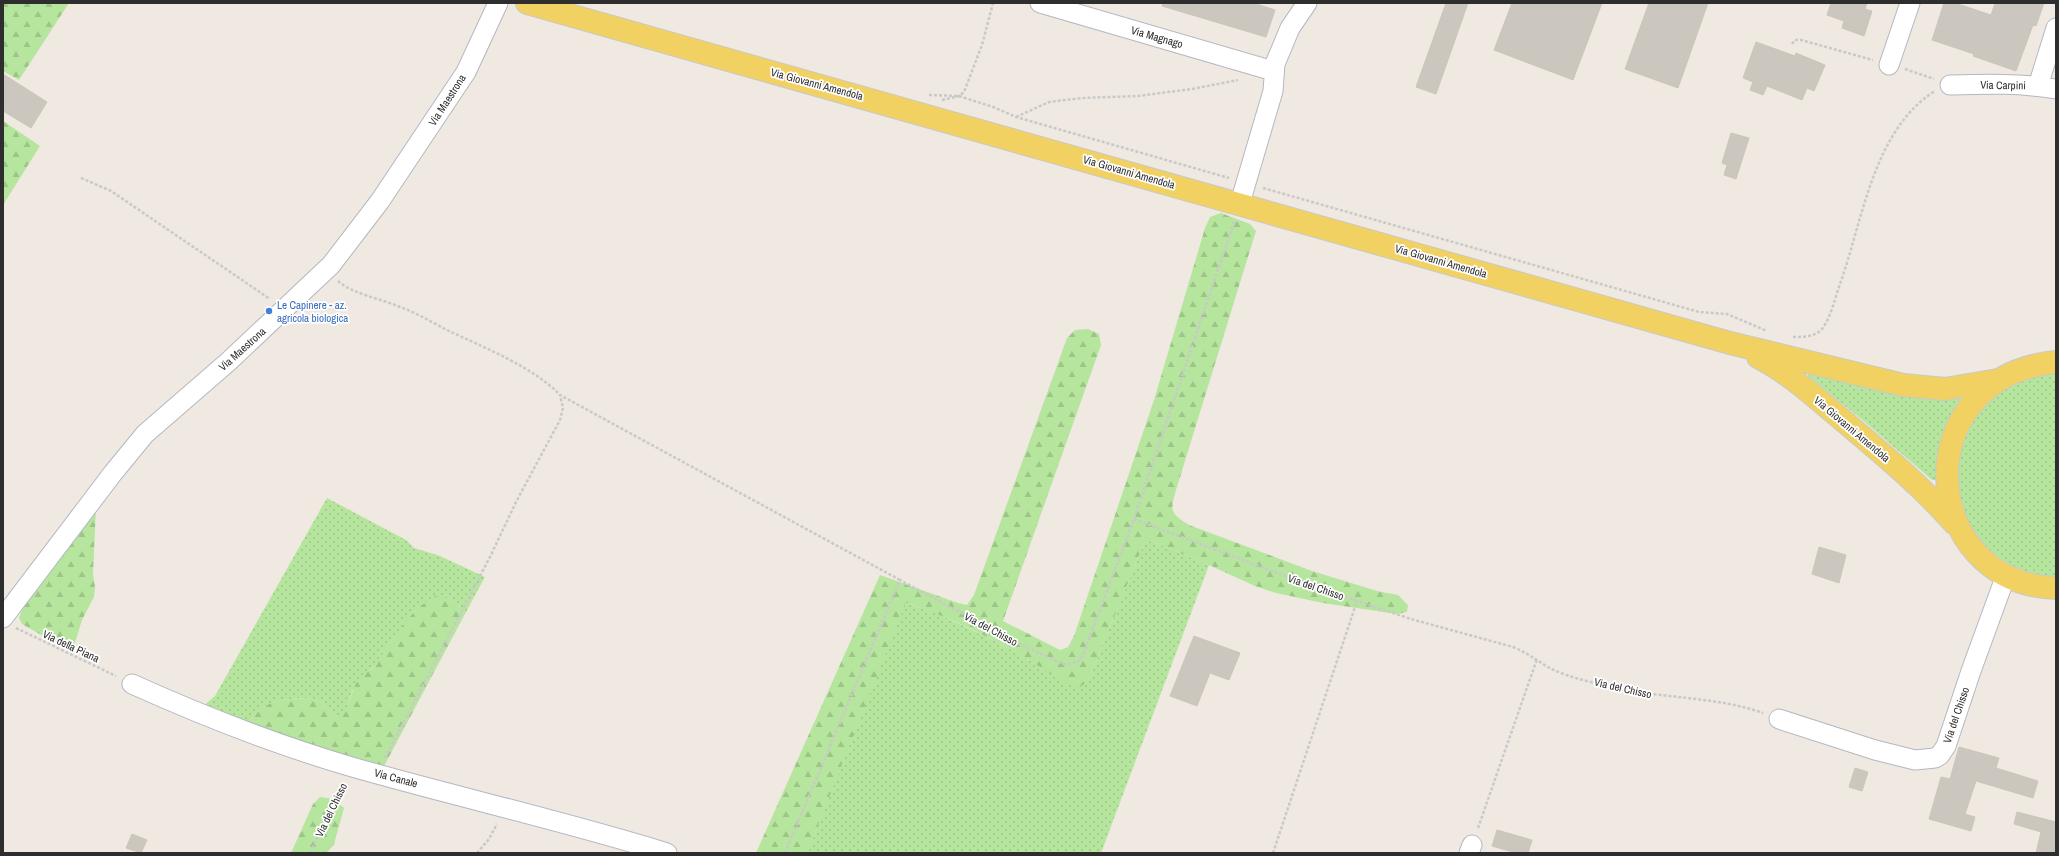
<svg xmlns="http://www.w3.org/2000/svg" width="2059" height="856" viewBox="0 0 2059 856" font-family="'Archivo Narrow',sans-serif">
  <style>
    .grass { fill: url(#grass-dots) }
    .forest { fill: url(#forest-firs) }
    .building { fill: #cbc7bf; stroke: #cbc5ba }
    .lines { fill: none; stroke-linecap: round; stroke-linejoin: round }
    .minor-casing { stroke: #b4b7c1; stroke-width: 21 }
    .major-casing { stroke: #c9c9c9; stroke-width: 24 }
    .path { stroke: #c9c9c9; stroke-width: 2.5; stroke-dasharray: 3 2; stroke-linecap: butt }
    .minor { stroke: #fff; stroke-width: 19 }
    .major { stroke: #f2d163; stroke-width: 22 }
    .shop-dot { fill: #3f7fe0; stroke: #fff; stroke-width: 1.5 }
    .labels { text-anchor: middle; stroke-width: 3.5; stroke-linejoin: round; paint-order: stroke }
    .street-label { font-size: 11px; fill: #2e2e2e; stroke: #fff }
    .shop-label { font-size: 11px; fill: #366cbe; stroke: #fff; text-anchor: start }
  </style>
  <defs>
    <pattern id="grass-dots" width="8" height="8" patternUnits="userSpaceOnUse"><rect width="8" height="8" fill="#b6e59e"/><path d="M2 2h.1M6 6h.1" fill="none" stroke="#9dc588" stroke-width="1.8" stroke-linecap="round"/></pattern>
    <pattern id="forest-firs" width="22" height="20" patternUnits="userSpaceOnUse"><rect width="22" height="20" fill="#b6e59e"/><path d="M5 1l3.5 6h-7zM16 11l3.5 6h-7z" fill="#9dc588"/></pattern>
  </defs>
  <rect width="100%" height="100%" fill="#efe9e1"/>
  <path class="grass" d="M2056 372V576C2005 577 1960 533 1955 482 1952 448 1970 412 1996 391 2013 378 2035 375 2056 372Z
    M1808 373 1876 389 1960 397V401L1952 414 1942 442 1936 480H1932L1866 423 1808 376Z
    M327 498 406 540 414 548 440 556 485 577 466 612 447 598 426 602 414 612 391 641 376 665 368 671 352 691 347 710 341 716 333 717C329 709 324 703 316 700 305 697 277 699 267 705 259 709 253 717 248 725L202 707 215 696Z
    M1151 541 1209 565 1101 853H807L905 603 931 611 964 626 1001 644 1034 663 1088 681 1144 543Z"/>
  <path class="forest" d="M3 3H69L19 80 3 71Z
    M3 121 40 146 3 205Z
    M1221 213 1250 224 1256 231 1176 490C1170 511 1170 513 1189 525L1312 571 1377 591 1398 595 1408 605 1407 612 1397 614 1323 603 1276 593 1255 586 1209 565 1151 541 1144 543 1088 681 1080 687 1070 685C1018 653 964 621 906 603L807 853H756L880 575 958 603 967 605 974 595 1067 338 1075 330 1088 329 1099 334 1101 345 1003 621 1060 650 1068 647 1074 636 1154 400 1205 228 1210 217Z
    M96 507 93 574 95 587 94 597 82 620 73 649H66L22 624 19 618 22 610 80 522Z
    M435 596 447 598 466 612 383 768 248 725C253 717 259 709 267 705 277 699 305 697 316 700 324 703 329 709 333 717 352 715 348 695 357 682 361 675 369 671 375 666 379 662 381 655 385 650 399 630 413 608 435 596Z
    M320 797 333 799 344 808 334 844 327 853H291L313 804Z"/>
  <path class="building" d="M1163 3H1253L1275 10 1266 37 1162 6Z
    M1446 3H1468L1436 94 1416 87Z
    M1512 3H1602L1573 80 1494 50Z
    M1649 3H1708L1678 88 1625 69Z
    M1831 3H1867L1865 9 1872 11 1864 36 1842 28 1844 21 1827 15Z
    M1944 3H1955L1991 15 1995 3H2044L2036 26 2033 25 2016 71 1973 56 1974 54 1932 40Z
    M1756 42 1795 56 1796 53 1825 65 1814 91 1807 88 1802 100 1767 86 1763 95 1750 90 1753 82 1743 78Z
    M3 74 47 102 31 128 3 111Z
    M1731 133 1749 138 1736 179 1724 175 1727 165 1722 163Z
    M1819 547 1846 555 1839 583 1812 574Z
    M1194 636 1240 653 1229 680 1210 673 1197 706 1170 696Z
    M1959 747 1999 758 1996 768 2038 781 2033 798 1976 781 1965 814 1975 817 1971 831 1929 819 1941 777 1950 779Z
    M1855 768 1868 772 1862 791 1849 787Z
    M2017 812 2056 822V853H2036L2041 832 2014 824Z
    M1497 830 1532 840 1528 853H1516L1492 846Z
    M132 834 147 840 141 853 126 848Z"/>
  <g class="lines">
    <g class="minor-casing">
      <path id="minor" d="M1040 3 1273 71
        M1889 65 1910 3
        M1950 85C1985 84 2021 83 2056 89
        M2038 86 2056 28
        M1240 203 1273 91 1275 64 1290 28 1307 3
        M3 618 113 473 145 434 228 362 331 265 380 201 466 72 498 3
        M132 684C203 716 277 745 352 767 457 797 564 821 667 853
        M1779 719 1875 750 1915 760 1935 758 1940 755 1946 746 1971 671 2006 575
        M1469 853 1472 845"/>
    </g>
    <g class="major-casing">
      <path id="major" d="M527 3 1730 343 1903 385 1945 389 1998 380
        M1758 357C1791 374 1818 400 1846 423 1884 455 1921 486 1954 523
        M2056 362C1905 377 1917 583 2056 588"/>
    </g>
    <path class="path" d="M1792 44 1795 40H1801L1873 60
      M1905 69 1934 79
      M929 95 959 96 993 107 1016 117 1229 178
      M942 100 959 96 964 92 982 45 993 3
      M1016 117 1049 102 1082 98 1138 96 1192 89 1238 80
      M81 178 111 191 270 299
      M1263 188 1699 312 1727 314 1767 331
      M338 281C352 294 382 299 400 307 417 313 433 323 449 331 483 347 535 368 560 395L900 580
      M1793 337C1803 337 1815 337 1822 329 1831 317 1835 298 1840 284 1863 220 1873 130 1935 91
      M1134 519 1312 586 1411 619 1513 647C1526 652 1536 660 1548 667 1570 679 1600 684 1624 689 1670 699 1718 697 1763 713
      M16 628 116 676
      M385 758 491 555 516 502 560 420 563 408 560 395
      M1478 828 1537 659
      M310 853 344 783
      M477 853 489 839 497 824
      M785 853 900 580 1007 638 1065 665 1081 660 1134 519 1234 222
      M1273 853 1357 601"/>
    <use href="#minor" class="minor"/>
    <use href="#major" class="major"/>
  </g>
  <circle class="shop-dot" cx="269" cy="311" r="4"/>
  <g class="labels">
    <g class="street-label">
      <text transform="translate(1157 37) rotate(16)" y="4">Via Magnago</text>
      <text transform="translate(817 84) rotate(15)" y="4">Via Giovanni Amendola</text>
      <text transform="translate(2003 85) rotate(1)" y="4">Via Carpini</text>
      <text transform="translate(447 100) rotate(-57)" y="4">Via Maestrona</text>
      <text transform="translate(1129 172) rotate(16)" y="4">Via Giovanni Amendola</text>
      <text transform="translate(1441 261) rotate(16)" y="4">Via Giovanni Amendola</text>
      <text transform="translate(242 349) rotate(-42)" y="4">Via Maestrona</text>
      <text transform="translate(1852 429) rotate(40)" y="4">Via Giovanni Amendola</text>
      <text transform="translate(1316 587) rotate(19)" y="4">Via del Chisso</text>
      <text transform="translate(991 629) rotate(28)" y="4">Via del Chisso</text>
      <text transform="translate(71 646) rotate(25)" y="4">Via della Piana</text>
      <text transform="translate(1623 688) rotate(13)" y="4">Via del Chisso</text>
      <text transform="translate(1956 715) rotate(-71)" y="4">Via del Chisso</text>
      <text transform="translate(396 778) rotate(15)" y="4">Via Canale</text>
      <text transform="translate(331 810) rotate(-64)" y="4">Via del Chisso</text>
    </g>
    <g class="shop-label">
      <text x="277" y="309">Le Capinere - az.<tspan x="277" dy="13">agricola biologica</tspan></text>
    </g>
  </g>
  <rect width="2059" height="856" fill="none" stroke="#2e2e2e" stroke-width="8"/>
</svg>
